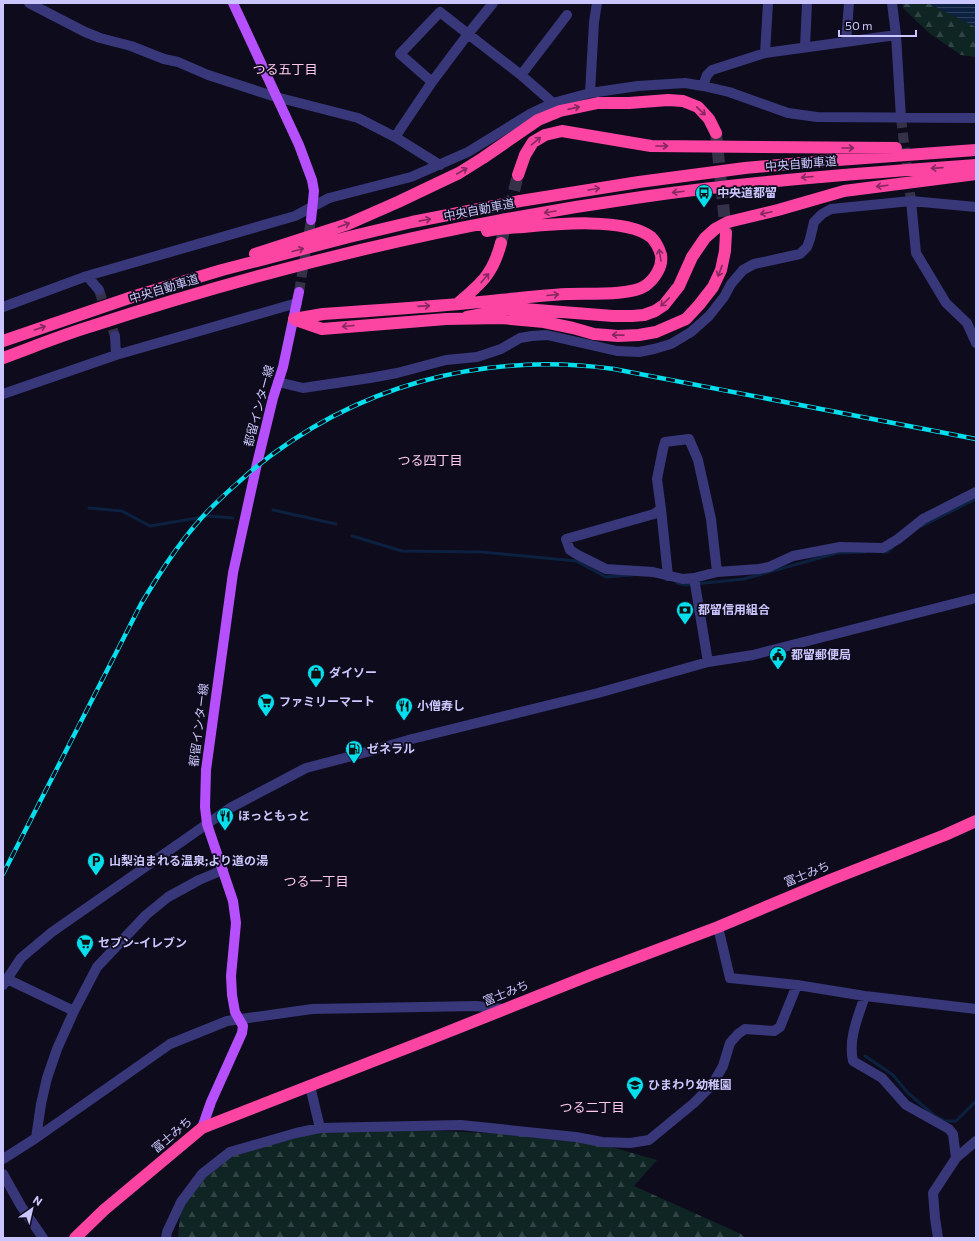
<svg xmlns="http://www.w3.org/2000/svg" width="979" height="1241" viewBox="0 0 979 1241" font-family="Commissioner,'Noto Sans JP',sans-serif">
  <style>
    .forest { fill: url(#forest-firs) }
    .water { fill: url(#water-rules) }
    .lines { fill: none; stroke-linecap: round; stroke-linejoin: round }
    .stream { stroke: #0c213f; stroke-width: 3 }
    .minor-tunnel { stroke: #343149; stroke-width: 10; stroke-dasharray: 10 5; stroke-linecap: butt }
    .major-tunnel { stroke: #343149; stroke-width: 10; stroke-dasharray: 10 5; stroke-linecap: butt }
    .highway-tunnel { stroke: #343149; stroke-width: 12; stroke-dasharray: 12 6; stroke-linecap: butt }
    .minor { stroke: #37377a; stroke-width: 10 }
    .major { stroke: #b650fc; stroke-width: 10 }
    .highway { stroke: #fc44a2; stroke-width: 12 }
    .rail-casing { stroke: #04deed; stroke-width: 4.5 }
    .rail { stroke: #0e0b1c; stroke-width: 3; stroke-dasharray: 9; stroke-linecap: butt }
    .oneway { stroke: #85285f }
    .labels { text-anchor: middle; stroke-width: 3.5; stroke-linejoin: round; paint-order: stroke }
    .street-label { font-size: 12px; fill: #cbc7fe; stroke: #0e0b1c }
    .poi-label { font-size: 12px; font-weight: bold; fill: #cbc7fe; stroke: #0e0b1c; text-anchor: start }
    .neighbourhood-label { font-size: 13px; fill: #fec9ed; stroke: #0e0b1c }
  </style>
  <defs>
    <pattern id="forest-firs" width="22" height="20" patternUnits="userSpaceOnUse"><rect width="22" height="20" fill="#0f2524"/><path d="M5 1l3.5 6h-7zM16 11l3.5 6h-7z" fill="#314345"/></pattern>
    <pattern id="water-rules" width="6" height="5" patternUnits="userSpaceOnUse"><rect width="6" height="5" fill="#0c213f"/><path d="M0 2.5h6" fill="none" stroke="#2e405c"/></pattern>
  </defs>
  <rect width="100%" height="100%" fill="#0e0b1c"/>
  <path class="forest" d="M902 3H929L976 27V57L961 55 929 33 903 8Z
    M348 1127 576 1137 657 1160 634 1186 741 1234 745 1238H178L181 1202 230 1152Z"/>
  <path class="water" d="M928 3H976V27Z"/>
  <g class="lines">
    <path class="stream" d="M89 508 122 511 150 526 209 516 233 518
      M273 510 336 524
      M922 526 976 499
      M352 536 402 551 482 552 576 561 606 577 632 575
      M883 552H887L893 547
      M677 583 685 585 744 579 837 553 865 552
      M865 1056 893 1075 907 1092 935 1116 945 1121H956L976 1101"/>
    <path class="minor-tunnel" d="M901 118 911 201
      M99 290 106 311
      M108 315 115 336"/>
    <path class="major-tunnel" d="M299 292 311 220"/>
    <path class="highway-tunnel" d="M716 133 726 233
      M501 243 518 175"/>
    <path class="minor" d="M29 3 85 32 100 38 131 46 164 59 178 62 208 75 276 97 358 118 395 137 440 165
      M892 3 896 35 901 118
      M846 42 849 3
      M805 47 807 3
      M765 53 768 3
      M521 75 567 15
      M432 82 400 54 440 12 468 34 493 3
      M703 86 707 75 712 70 765 53 896 35
      M590 93 594 22 597 3
      M395 137 432 82 468 34 521 75 553 103
      M911 201 916 253 946 303 967 323 976 343
      M87 276 99 290
      M3 307 87 276 295 216 329 198 411 177 468 152 530 114 553 103 590 93 638 86 685 83 703 86 729 92 788 113 817 117 976 118
      M115 336 116 355
      M278 382 303 388 370 378 397 373 446 360 477 357 501 349 520 338 532 336 547 335 617 351 639 352 654 349 671 344 691 332 709 316 724 297 731 284 743 270 754 264 800 254 807 247 810 239 814 222 822 214 831 209 911 201 976 207
      M3 394 116 355 297 303
      M661 509 668 576
      M717 572 711 519 698 460 689 439 665 442 663 449 657 479 661 509 654 514 566 539 570 550 578 555 606 569 653 572 683 579 694 578 717 572 759 569 769 567 793 556 840 547 883 548 898 539 923 519 976 492
      M694 578 708 662
      M718 927 730 978 797 985 865 996 976 1009
      M7 979 74 1011
      M3 985 21 958 52 932 230 808 306 768 367 752 412 739 598 693 708 662 753 655 976 598
      M865 996C858 1017 848 1039 853 1061L882 1078 906 1105 949 1129 953 1134 956 1158
      M310 1086 320 1128
      M36 1138 41 1104 47 1078 57 1049 74 1011 97 967 146 915 168 897 199 880 223 870
      M3 1159 36 1138 170 1044 227 1021 312 1009 476 1006 503 1009
      M3 1174 21 1206 43 1238
      M166 1238 167 1232 181 1202 202 1174 230 1152 296 1133 320 1128 461 1125 576 1137 602 1142 630 1143 649 1140 694 1103 712 1085 723 1066 730 1043 738 1034 745 1029 774 1031 780 1027 797 985
      M938 1238 935 1218 933 1193 956 1158 976 1141"/>
    <path class="major" d="M233 3 299 145 312 180 314 191 311 220
      M202 1128 211 1102 242 1033 243 1026 235 1012 232 995 231 976 236 923 233 901 207 824 205 807 206 770 233 573 256 468 273 398 283 367 299 292"/>
    <path class="highway" d="M518 175 525 155 533 142 545 135 562 131 651 146 896 148
      M255 254 348 224 398 202 459 173 483 158 538 120 560 111 598 103H629L668 100 683 101 698 107 709 119 716 133
      M457 304C481 284 493 274 501 243
      M467 317 504 310 524 309 613 316H632L644 315 655 311 664 305 679 286 692 257 705 238 715 229 728 222 778 210 844 191 976 174
      M294 319 323 314C368 311 413 308 459 304 495 301 531 296 567 294 587 293 630 296 645 286 655 279 663 266 661 255 659 248 656 242 651 237 626 217 554 224 523 227 511 228 498 228 487 231
      M296 320 322 329 446 319 501 318 544 322 573 328 594 334 618 336 639 335 656 332 686 319 699 305 713 287 721 270 725 251 726 233
      M3 341 135 296 222 270 349 237 412 222 520 201 639 182 745 168 824 161 976 150
      M3 358C33 347 62 335 92 326 272 267 455 223 642 197 753 181 864 173 976 165
      M75 1238 104 1210 202 1128 440 1035 593 974 718 927 830 880 945 835 976 821"/>
    <g class="rail-casing">
      <path id="rail" d="M3 874 141 604C158 576 176 547 198 522 213 504 232 488 250 472 353 386 481 351 614 369L976 439"/>
    </g>
    <use href="#rail" class="rail"/>
  </g>
  <defs><path id="oneway-shaft" d="M-6 0H5M1.5-3L5.5 0L1.5 3" fill="none" stroke-width="1.6" stroke-linecap="round" stroke-linejoin="round"/></defs>
  <g class="oneway">
    <use href="#oneway-shaft" transform="translate(574 108) rotate(-13)"/>
    <use href="#oneway-shaft" transform="translate(701 111) rotate(43)"/>
    <use href="#oneway-shaft" transform="translate(536 141) rotate(-40)"/>
    <use href="#oneway-shaft" transform="translate(662 146)"/>
    <use href="#oneway-shaft" transform="translate(848 148)"/>
    <use href="#oneway-shaft" transform="translate(937 168) rotate(176)"/>
    <use href="#oneway-shaft" transform="translate(462 171) rotate(-30)"/>
    <use href="#oneway-shaft" transform="translate(807 177) rotate(175)"/>
    <use href="#oneway-shaft" transform="translate(882 186) rotate(173)"/>
    <use href="#oneway-shaft" transform="translate(594 189) rotate(-9)"/>
    <use href="#oneway-shaft" transform="translate(678 192) rotate(173)"/>
    <use href="#oneway-shaft" transform="translate(550 212) rotate(171)"/>
    <use href="#oneway-shaft" transform="translate(766 213) rotate(168)"/>
    <use href="#oneway-shaft" transform="translate(425 220) rotate(-11)"/>
    <use href="#oneway-shaft" transform="translate(344 225) rotate(-19)"/>
    <use href="#oneway-shaft" transform="translate(298 250) rotate(-15)"/>
    <use href="#oneway-shaft" transform="translate(660 255) rotate(-99)"/>
    <use href="#oneway-shaft" transform="translate(720 271) rotate(111)"/>
    <use href="#oneway-shaft" transform="translate(485 278) rotate(-49)"/>
    <use href="#oneway-shaft" transform="translate(553 295) rotate(-5)"/>
    <use href="#oneway-shaft" transform="translate(665 302) rotate(136)"/>
    <use href="#oneway-shaft" transform="translate(424 306) rotate(-4)"/>
    <use href="#oneway-shaft" transform="translate(348 326) rotate(175)"/>
    <use href="#oneway-shaft" transform="translate(40 328) rotate(-19)"/>
    <use href="#oneway-shaft" transform="translate(618 335) rotate(-179)"/>
  </g>
  <defs>
    <g id="bus-pin" transform="scale(0.9)"><path d="M0 17L-7.5 6A9.5 9.5 0 1 1 7.5 6Z" fill="#04deed" stroke="#0e0b1c"/><path d="M-5-6H5V4H4V6H2V4H-2V6H-4V4H-5ZM-3.5-4V0h7V-4ZM-3.5 1.2v1.5H-2V1.2ZM2 1.2v1.5H3.5V1.2Z" fill="#111"/></g>
    <g id="bank-pin" transform="scale(0.9)"><path d="M0 17L-7.5 6A9.5 9.5 0 1 1 7.5 6Z" fill="#04deed" stroke="#0e0b1c"/><path d="M-6-4H6V4H-6ZM0-2.3a2.3 2.3 0 1 0 0 4.6a2.3 2.3 0 1 0 0-4.6Z" fill="#111"/></g>
    <g id="civic-pin" transform="scale(0.9)"><path d="M0 17L-7.5 6A9.5 9.5 0 1 1 7.5 6Z" fill="#04deed" stroke="#0e0b1c"/><path d="M-.6-6.5H3V-4.5H.6V-3L4-1V1h2V6H-6V1h2V-1L-.6-3ZM-1.2 2.5V6h2.4V2.5Z" fill="#111"/></g>
    <g id="shop-pin" transform="scale(0.9)"><path d="M0 17L-7.5 6A9.5 9.5 0 1 1 7.5 6Z" fill="#04deed" stroke="#0e0b1c"/><path d="M-5-2.5h2.3a2.7 3.5 0 0 1 5.4 0H5L5.5 6h-11ZM-1.5-2.5h3a1.5 2.3 0 0 0-3 0Z" fill="#111"/></g>
    <g id="supermarket-pin" transform="scale(0.9)"><path d="M0 17L-7.5 6A9.5 9.5 0 1 1 7.5 6Z" fill="#04deed" stroke="#0e0b1c"/><path d="M-6-5.5h2.5l.6 2H6L4.5 2H-2.5L-4.4-4H-6ZM-1.5 3.2a1.3 1.3 0 1 0 .1 0ZM3 3.2a1.3 1.3 0 1 0 .1 0Z" fill="#111"/></g>
    <g id="restaurant-pin" transform="scale(0.9)"><path d="M0 17L-7.5 6A9.5 9.5 0 1 1 7.5 6Z" fill="#04deed" stroke="#0e0b1c"/><path d="M-5-6h1v4h1v-4h1v4h1v-4h1v5L-1.5 .5V6h-2V.5L-5-1ZM5-6V6H3V1.5H1.5Q1.5-4 5-6Z" fill="#111"/></g>
    <g id="fuel-pin" transform="scale(0.9)"><path d="M0 17L-7.5 6A9.5 9.5 0 1 1 7.5 6Z" fill="#04deed" stroke="#0e0b1c"/><path d="M-5.5-6h7V0h2V4h1.3V-2.5L3-4.5l.8-.8L6-3V5H2.5V1h-1V6h-7ZM-4.2-4.7v3.2H.2V-4.7Z" fill="#111"/></g>
    <g id="parking-pin" transform="scale(0.9)"><path d="M0 17L-7.5 6A9.5 9.5 0 1 1 7.5 6Z" fill="#04deed" stroke="#0e0b1c"/><path d="M-3.5-5.5H1a3.5 3.5 0 0 1 0 7H-1V5.5H-3.5ZM-1-3.4V-.6H.8a1.4 1.4 0 0 0 0-2.8Z" fill="#111"/></g>
    <g id="school-pin" transform="scale(0.9)"><path d="M0 17L-7.5 6A9.5 9.5 0 1 1 7.5 6Z" fill="#04deed" stroke="#0e0b1c"/><path d="M0-5L7-2L0 1L-7-2ZM-4 1L0 2.5L4 1V4Q0 6-4 4Z" fill="#111"/></g>
  </defs>
  <g fill-rule="evenodd">
    <use href="#bus-pin" x="704" y="193"/>
    <use href="#bank-pin" x="685" y="610"/>
    <use href="#civic-pin" x="778" y="655"/>
    <use href="#shop-pin" x="316" y="673"/>
    <use href="#supermarket-pin" x="266" y="702"/>
    <use href="#restaurant-pin" x="404" y="706"/>
    <use href="#fuel-pin" x="354" y="749"/>
    <use href="#restaurant-pin" x="225" y="816"/>
    <use href="#parking-pin" x="96" y="861"/>
    <use href="#supermarket-pin" x="85" y="943"/>
    <use href="#school-pin" x="635" y="1085"/>
  </g>
  <g class="labels">
    <g class="street-label">
      <text transform="translate(801 164) rotate(-5)" y="4">中央自動車道</text>
      <text transform="translate(479 210) rotate(-11)" y="4">中央自動車道</text>
      <text transform="translate(164 289) rotate(-17)" y="4">中央自動車道</text>
      <text transform="translate(259 406) rotate(-75)" y="4">都留インター線</text>
      <text transform="translate(199 725) rotate(-83)" y="4">都留インター線</text>
      <text transform="translate(807 874) rotate(-22)" y="4">富士みち</text>
      <text transform="translate(506 993) rotate(-22)" y="4">富士みち</text>
      <text transform="translate(172 1135) rotate(-40)" y="4">富士みち</text>
    </g>
    <g class="poi-label">
      <text x="717" y="197">中央道都留</text>
      <text x="698" y="614">都留信用組合</text>
      <text x="791" y="659">都留郵便局</text>
      <text x="329" y="677">ダイソー</text>
      <text x="279" y="706">ファミリーマート</text>
      <text x="417" y="710">小僧寿し</text>
      <text x="367" y="753">ゼネラル</text>
      <text x="238" y="820">ほっともっと</text>
      <text x="109" y="865">山梨泊まれる温泉;より道の湯</text>
      <text x="98" y="947">セブン-イレブン</text>
      <text x="648" y="1089">ひまわり幼稚園</text>
    </g>
    <g class="neighbourhood-label">
      <text x="285" y="74">つる五丁目</text>
      <text x="430" y="465">つる四丁目</text>
      <text x="316" y="886">つる一丁目</text>
      <text x="592" y="1112">つる二丁目</text>
    </g>
  </g>
  <rect width="979" height="1241" fill="none" stroke="#cbc7fe" stroke-width="8"/>
  <g transform="translate(32 1209) rotate(34)" stroke="#0e0b1c" stroke-width="3" paint-order="stroke">
  <path d="M0-3L7 15L0 10L-7 15Z" fill="#cbc7fe"/>
  <text y="-6" font-size="11" font-weight="bold" text-anchor="middle" fill="#cbc7fe">N</text>
  </g>
  <path d="M839 30v6h77v-6" fill="none" stroke="#cbc7fe" stroke-width="2"/>
  <text x="845" y="30" font-size="12" fill="#cbc7fe" stroke="#0e0b1c" stroke-width="3" paint-order="stroke">50 m</text>
</svg>
